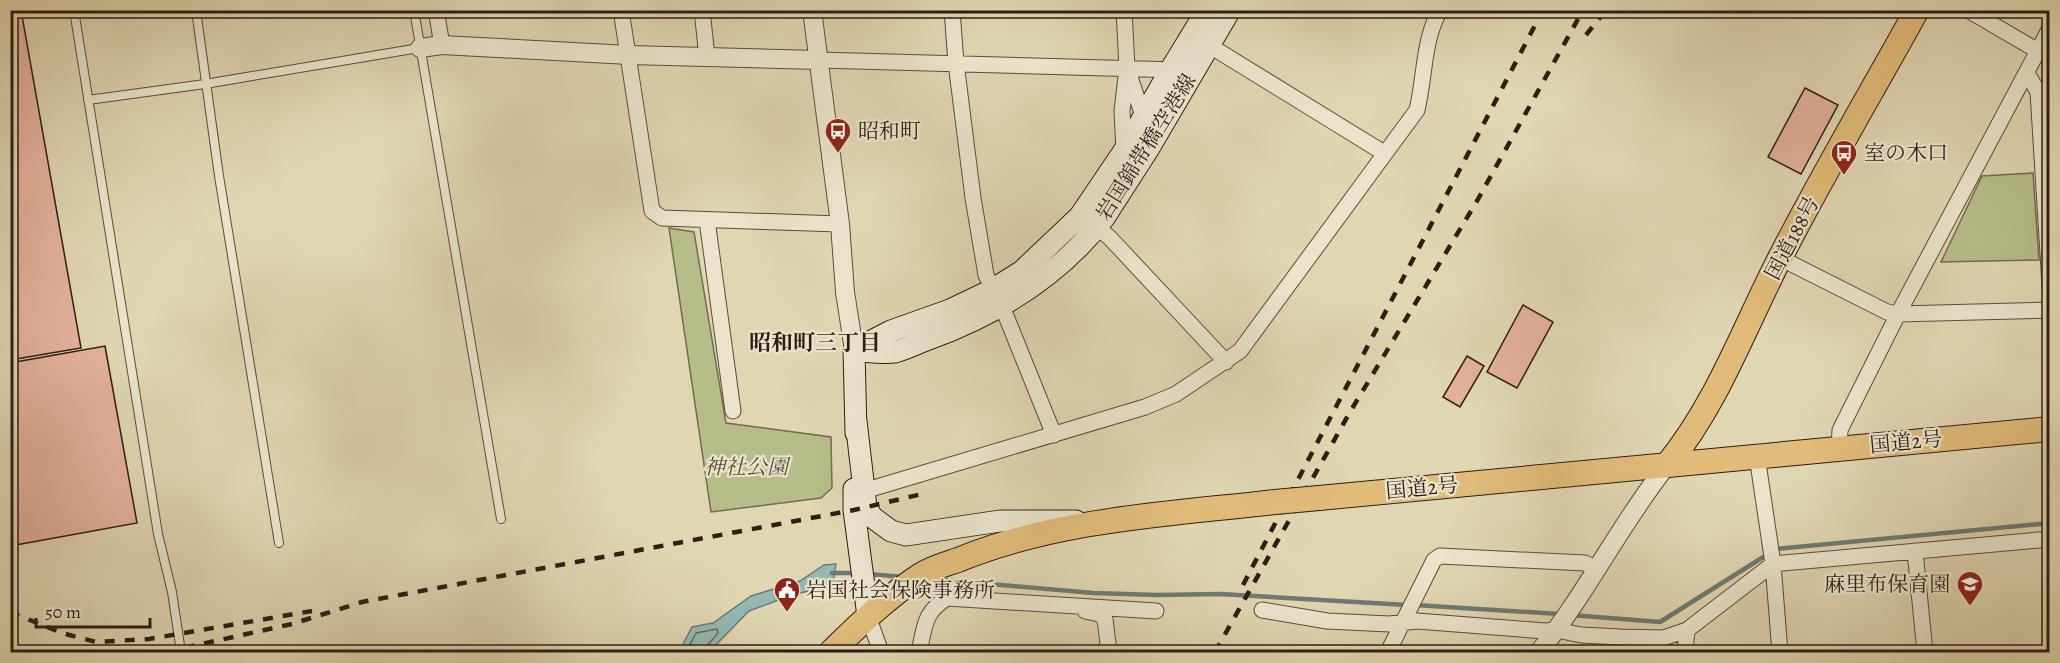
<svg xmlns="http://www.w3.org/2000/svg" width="2060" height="663" viewBox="0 0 2060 663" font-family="Alegreya,'Noto Serif JP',serif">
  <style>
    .green { fill: #b6bd89; stroke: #736c4f; stroke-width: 1.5 }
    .water { fill: #95b8b3; stroke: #6d7a74; stroke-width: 1.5 }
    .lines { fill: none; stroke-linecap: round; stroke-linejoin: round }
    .shore { stroke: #626a64; stroke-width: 1.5 }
    .stream { stroke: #6d7a74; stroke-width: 4.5 }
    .building { fill: #e2b19c; stroke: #301c15; stroke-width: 1.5 }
    .service-casing { stroke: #5c4a3c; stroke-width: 10 }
    .minor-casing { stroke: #5c4a3c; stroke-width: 17 }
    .tertiary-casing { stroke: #5c4a3c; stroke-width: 20 }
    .secondary-casing { stroke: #301c15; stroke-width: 23 }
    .trunk-casing { stroke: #301c15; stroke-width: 26 }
    .service { stroke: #ebe4cd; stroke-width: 8 }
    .minor { stroke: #ebe4cd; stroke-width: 15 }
    .tertiary { stroke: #ebe4cd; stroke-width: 18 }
    .secondary { stroke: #ebe4cd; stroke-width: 21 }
    .trunk { stroke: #e0bb79; stroke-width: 24 }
    .rail { stroke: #301c15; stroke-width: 4.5; stroke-dasharray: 10 10; stroke-linecap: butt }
    .trunk-bridge-casing { stroke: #301c15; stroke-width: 26; stroke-linecap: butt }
    .trunk-bridge { stroke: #e0bb79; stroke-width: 24 }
    .labels { text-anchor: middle; stroke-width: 4.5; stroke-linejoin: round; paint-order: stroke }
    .poi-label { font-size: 21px; fill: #301c15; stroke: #ebe4cd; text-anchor: start }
    .street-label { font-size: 21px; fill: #301c15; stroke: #ebe4cd }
    .park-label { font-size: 21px; font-style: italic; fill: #584c38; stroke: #ebe4cd }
    .neighbourhood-label { font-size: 22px; font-weight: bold; fill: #301c15; stroke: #ebe4cd }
  </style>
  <rect width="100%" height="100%" fill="#e0d6b2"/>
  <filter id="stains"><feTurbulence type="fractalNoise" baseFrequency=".00333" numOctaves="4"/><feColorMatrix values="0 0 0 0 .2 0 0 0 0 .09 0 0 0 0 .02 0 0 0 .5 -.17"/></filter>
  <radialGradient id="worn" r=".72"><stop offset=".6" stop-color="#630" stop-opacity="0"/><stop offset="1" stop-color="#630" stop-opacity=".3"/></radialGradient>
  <path class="green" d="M2033 173 2039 260 1941 262 1982 176Z
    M669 228 694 232 726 423 831 437 832 488 821 498 711 512Z"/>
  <path class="water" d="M836 564 833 583 819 589 795 594 749 611 709 652H679L692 627 713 623 751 596 800 581 824 565Z"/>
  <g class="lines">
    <path class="shore" d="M686 652 696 633 717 629 718 633 706 647 705 652"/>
    <path class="stream" d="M1775 549 2050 523
      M832 573H856
      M868 574 904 577
      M933 579 1093 593 1157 595 1220 594 1407 605
      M1415 605 1560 614
      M1571 615 1660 622 1768 554"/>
  </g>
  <path class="building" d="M10 10H21L81 348 10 360Z
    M1805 88 1838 105 1801 174 1768 157Z
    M1523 305 1553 322 1517 388 1487 372Z
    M105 346 137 523 10 546V363Z
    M1467 356 1484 366 1460 407 1443 397Z"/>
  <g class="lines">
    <g class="service-casing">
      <path id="service" d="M74 10 158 534 172 592 181 652
        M196 10 219 176 279 543
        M414 10 501 519
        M88 100 205 84 419 48"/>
    </g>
    <g class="minor-casing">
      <path id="minor" d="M436 10 442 45
        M621 10 652 211 662 218 840 224
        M702 10 707 57
        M952 10 956 63 973 198 986 275 1002 306 1054 435
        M1124 10 1127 68 1122 111 1124 151
        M1968 10 2038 51
        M1202 41 1384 153
        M818 60 1178 70
        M1128 71 1145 122
        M2027 73 2038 92 2050 286
        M707 220 733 411
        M1088 221 1109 237 1226 362
        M1780 258 1887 312 1898 314 2050 310
        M1839 448 1840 430 1898 314 2050 28
        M1757 456 1773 564 1780 652
        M857 493 1145 407 1176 394 1240 351 1417 110C1425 77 1423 40 1440 10
        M1915 551 1925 652
        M1262 610 1327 621 1389 624 1417 621 1545 631 1557 630 1581 635 1621 637 1663 638 1687 630 1685 652
        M1085 611 1099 614 1105 619 1109 652
        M868 616 881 652
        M1687 630 1773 564 2050 539
        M919 652C925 627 923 613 947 598L1156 611
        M1388 652 1434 560 1440 556 1585 563 1597 569"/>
    </g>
    <g class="tertiary-casing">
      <path id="tertiary" d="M812 10 840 224 845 292 854 350
        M420 48 442 45 629 55 818 60
        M1539 652C1587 593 1620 524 1667 465"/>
    </g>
    <g class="secondary-casing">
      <path id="secondary" d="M854 350C866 351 883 354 895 352 906 349 918 343 929 339 997 314 1060 275 1104 218L1149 148 1230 10
        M854 350 891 331 950 310 992 290 1022 271 1080 216 1124 151 1171 69 1207 10
        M854 350 856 433
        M856 421 866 507 872 517 891 531 906 535 1000 521H1076
        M854 489V510L868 616"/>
    </g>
    <g class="trunk-casing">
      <path id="trunk" d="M1667 465C1717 404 1744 328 1780 258 1823 174 1871 93 1917 10
        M1319 498 2050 429
        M831 652C859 625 887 597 921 575 931 568 946 564 958 560 1058 519 1170 514 1275 502"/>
    </g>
    <use href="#service" class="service"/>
    <use href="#minor" class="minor"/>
    <use href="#tertiary" class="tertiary"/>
    <use href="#secondary" class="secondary"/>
    <use href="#trunk" class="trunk"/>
    <path class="rail" d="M1586 35 1606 10
      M1243 585 1543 10
      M10 612 62 633 96 642 149 639 312 611
      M165 652 292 624 362 602 854 510 922 494
      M1215 652 1350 412 1477 201 1583 10"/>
    <g class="trunk-bridge-casing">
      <path id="trunk-bridge" d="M1275 502 1319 498"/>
    </g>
    <use href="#trunk-bridge" class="trunk-bridge"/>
  </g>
  <defs>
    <g id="bus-pin" transform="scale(1.35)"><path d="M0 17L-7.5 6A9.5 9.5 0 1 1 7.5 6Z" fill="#8f2418" stroke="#ebe4cd"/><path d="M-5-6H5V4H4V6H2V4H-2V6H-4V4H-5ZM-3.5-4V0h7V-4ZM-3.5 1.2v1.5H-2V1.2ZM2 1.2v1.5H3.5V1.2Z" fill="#fff"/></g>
    <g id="school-pin" transform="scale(1.35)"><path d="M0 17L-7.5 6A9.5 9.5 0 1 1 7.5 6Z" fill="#8f2418" stroke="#ebe4cd"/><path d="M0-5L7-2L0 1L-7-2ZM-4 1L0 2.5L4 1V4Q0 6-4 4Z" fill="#fff"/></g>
    <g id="civic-pin" transform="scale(1.35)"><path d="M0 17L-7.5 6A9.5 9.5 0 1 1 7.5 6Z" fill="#8f2418" stroke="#ebe4cd"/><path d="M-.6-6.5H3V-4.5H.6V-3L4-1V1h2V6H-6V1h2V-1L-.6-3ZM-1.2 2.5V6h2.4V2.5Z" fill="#fff"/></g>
  </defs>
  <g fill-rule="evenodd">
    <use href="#bus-pin" x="838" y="131"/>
    <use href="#bus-pin" x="1844" y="153"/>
    <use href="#school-pin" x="1970" y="584"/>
    <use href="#civic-pin" x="787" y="590"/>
  </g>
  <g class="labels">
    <g class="poi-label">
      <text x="858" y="138">昭和町</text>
      <text x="1864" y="160">室の木口</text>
      <text x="1950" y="591" text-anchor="end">麻里布保育園</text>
      <text x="806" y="597">岩国社会保険事務所</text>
    </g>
    <g class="street-label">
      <text transform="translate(1146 147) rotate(-58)" y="7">岩国錦帯橋空港線</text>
      <text transform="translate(1792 238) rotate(-62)" y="7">国道188号</text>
      <text transform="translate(1906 442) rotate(-5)" y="7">国道2号</text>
      <text transform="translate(1422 488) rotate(-5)" y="7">国道2号</text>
    </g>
    <g class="park-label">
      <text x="746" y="474">神社公園</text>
    </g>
    <g class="neighbourhood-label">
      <text x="815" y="350">昭和町三丁目</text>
    </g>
  </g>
  <rect width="2060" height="663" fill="none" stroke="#e0d6b2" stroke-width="36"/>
  <rect x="12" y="12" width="2036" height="639" fill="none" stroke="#301c15" stroke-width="3"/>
  <rect x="18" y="18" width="2024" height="627" fill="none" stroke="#301c15" stroke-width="1.5"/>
  <path d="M36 618v9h114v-9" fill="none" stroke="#301c15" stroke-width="3"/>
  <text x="45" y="618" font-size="18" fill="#301c15" stroke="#ebe4cd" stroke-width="4.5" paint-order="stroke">50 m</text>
  <rect width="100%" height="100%" filter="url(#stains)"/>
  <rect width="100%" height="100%" fill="url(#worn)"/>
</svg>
